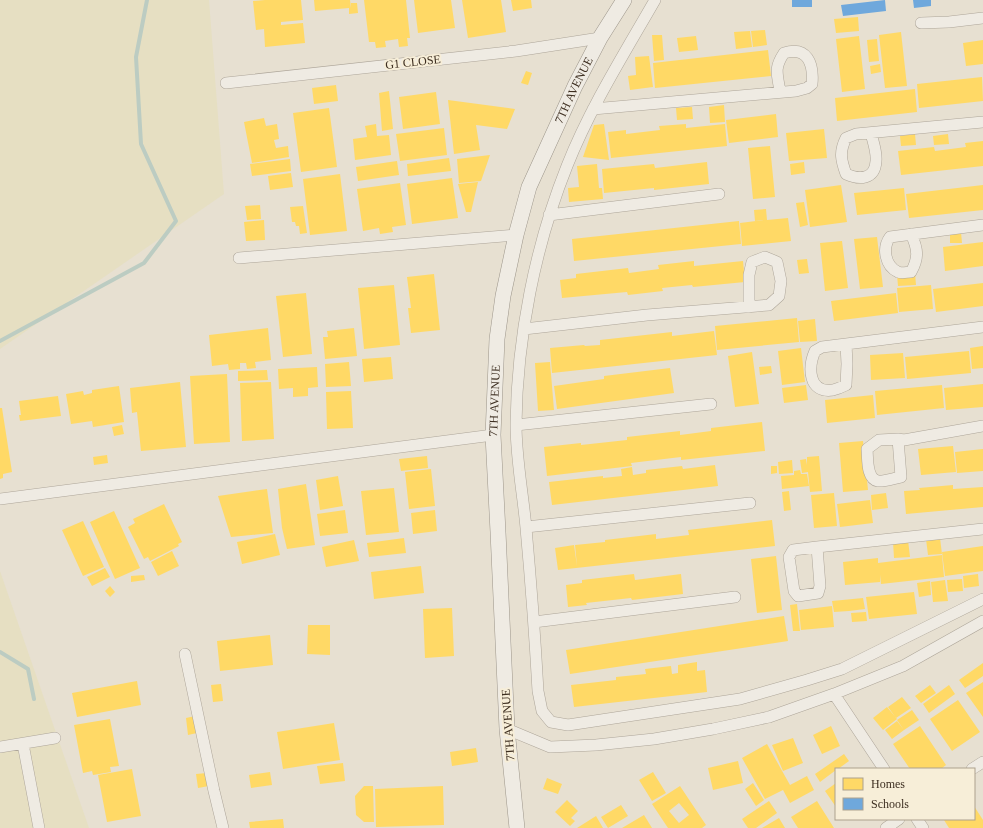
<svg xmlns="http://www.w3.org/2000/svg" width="983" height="828" viewBox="0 0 983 828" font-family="'Times New Roman',serif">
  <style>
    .farmland { fill: #e6dfc2 }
    .homes { fill: #ffd966; fill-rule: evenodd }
    .schools { fill: #6fa8dc }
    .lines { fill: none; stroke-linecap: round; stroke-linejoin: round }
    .stream { stroke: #bcccc2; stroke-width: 4 }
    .minor-casing { stroke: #ada599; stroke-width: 12 }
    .secondary-casing { stroke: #9c958a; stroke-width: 16 }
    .minor { stroke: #efebe3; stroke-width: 11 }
    .secondary { stroke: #efebe3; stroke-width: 15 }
    .labels { text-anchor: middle; stroke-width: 4; stroke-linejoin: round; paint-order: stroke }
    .street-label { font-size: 12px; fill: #3d2e20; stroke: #f7eed8 }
  </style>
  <rect width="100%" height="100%" fill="#e7e0d1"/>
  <path class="farmland" d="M0 0H209L224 194 0 349Z
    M0 571 89 828H0Z"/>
  <path class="homes" d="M265 0H301L303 20 281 22V25L303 23 305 43 265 47 264 29 256 30 253 1Z
    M314 0H350L351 8V3H357L358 13 349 14V8L315 11Z
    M364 0H406L410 38H407L408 46 399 47 398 39 385 41 386 47 376 48 375 42H369Z
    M414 0H451L455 28 418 33Z
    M462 0H501L506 32 468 38Z
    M511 0H531L532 8 513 11Z
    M858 17 859 31 836 33 834 19Z
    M765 30 767 45 753 47 751 31Z
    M750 31 752 47 736 49 734 32Z
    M901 32 907 86 885 88 879 35Z
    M652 35H662L664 60 654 61Z
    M696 36 698 50 679 52 677 38Z
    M859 36 865 89 842 92 836 39Z
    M877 39 879 61 869 62 867 40Z
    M983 40V64L966 66 963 43Z
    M768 50 771 76 655 88 653 63Z
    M649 56 653 87 630 90 628 76 636 75 635 57Z
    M880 64 881 72 871 74 870 66Z
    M526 71 532 73 528 85 521 83Z
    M982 77 983 101 919 108 917 84Z
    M336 85 338 101 314 104 312 88Z
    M915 89 917 112 837 121 835 98Z
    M389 91 393 129 382 131 379 93Z
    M436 92 440 124 403 129 399 97Z
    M448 100 515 109 507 129 476 125 480 150 454 154Z
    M724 105 725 122 710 123 709 107Z
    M692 107 693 119 677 120 676 108Z
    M329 108 337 167 301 172 293 113Z
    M776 114 778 137 729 143 726 120Z
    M264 118 266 126 277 124 279 139 274 140 276 148 288 146 289 157 252 163 244 122Z
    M376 124 377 136 389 135 391 155 355 160 353 139 367 137 365 126Z
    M604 124 609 160 583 157 594 125Z
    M686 124V128L725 124 727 146 611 158 608 132 626 130V134L660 130 659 126Z
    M444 128 447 155 400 161 396 134Z
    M824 129 827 158 789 161 786 133Z
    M915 134 916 145 901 146 900 136Z
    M948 134 949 144 934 145 933 136Z
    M983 141V166L901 175 898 151 934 147 935 151 966 147 965 143Z
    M770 146 775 197 753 199 748 148Z
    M490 155 481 181 459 183 457 159Z
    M449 158 451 171 408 176 407 164Z
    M290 159 291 171 252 176 250 164Z
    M397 161 399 175 358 181 356 167Z
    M707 162 709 184 654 190V188L604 193 602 169 654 164 655 168Z
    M804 162 805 173 791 175 790 164Z
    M597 164 599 188H602L603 199 569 202 568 188 579 187 577 166Z
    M291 173 293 187 270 190 268 176Z
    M340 174 347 231 310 235 303 179Z
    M452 178 458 218 412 224 407 184Z
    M478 182 471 212H466L458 184Z
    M400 183 406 225 392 227 393 232 380 234 379 228 363 231 357 189Z
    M841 185 847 222 810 227 805 190Z
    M983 185V210L909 218 906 194Z
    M904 188 906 210 857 215 854 193Z
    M804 202 808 225 800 227 796 203Z
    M260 205 261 219 247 220 245 206Z
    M303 206 307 233 300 234 299 226H296L295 222H292L290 207Z
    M766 209 767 220 788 218 791 241 742 246 740 223 765 220 755 221 754 210Z
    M264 220 265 240 246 241 244 222Z
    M739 221 741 244 574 261 572 239Z
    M950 232H961L962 243H950Z
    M877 237 883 287 860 289 854 239Z
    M842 241 848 288 825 291 820 243Z
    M983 242V266L945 271 943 247Z
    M807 259 809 273 799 274 797 260Z
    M694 261V266L743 261 745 282 693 287 692 285 662 288 663 291 628 295 627 292 562 298 560 280 576 278V274L628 268 629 273 659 269 658 265Z
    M915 273 916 285 898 286 897 275Z
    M434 274 440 330 411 333 408 308H411L407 277Z
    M983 283V306L936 312 933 289Z
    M394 285 400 345 364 349 358 288Z
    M931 285 933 309 899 312 897 288Z
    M306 293 312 354 283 357 276 296Z
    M896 293 898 313 834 321 831 301Z
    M797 318 799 342 717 350 715 326Z
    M815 319 817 341 800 342 798 321Z
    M268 328 271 360 255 362 256 368 247 369 246 363H240V369L229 370 228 364 212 366 209 335Z
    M354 328 357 356 325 359 323 337H328L327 331Z
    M714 331 717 355 552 373 550 348 584 345 585 346 600 345V340L672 332V336Z
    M983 346V368L972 369 970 348Z
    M801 348 805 382 782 385 778 351Z
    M969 351 971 373 907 379 905 357Z
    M752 352 759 404 735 407 728 356Z
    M903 353 905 378 871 380 870 355Z
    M391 357 393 379 364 382 362 359Z
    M349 362 351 386 326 387 325 364Z
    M550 362 554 410 538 411 535 363Z
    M771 366 772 373 760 375 759 367Z
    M317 367 318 387 308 388V396L293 397V388L279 389 278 369Z
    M670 368 674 393 557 409 554 386 604 379V376Z
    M267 370 268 380 238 381V371Z
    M227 374 230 442 194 444 190 376Z
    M180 382 186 447 141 451 137 412 132 413 130 388Z
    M271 382 274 439 242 441 240 383Z
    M983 384V407L946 410 944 388Z
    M806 385 808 400 784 403 782 388Z
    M942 385 944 408 877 415 875 391Z
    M119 386 124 422 93 427 92 421 71 424 66 394 83 391 84 395 92 393V390Z
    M351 391 353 428 327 429 326 392Z
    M873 395 875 418 827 423 825 400Z
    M58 396 61 416 20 421 19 415H21L19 401Z
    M0 408H2L12 472 3 474V478L0 479Z
    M762 422 765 451 681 460V457L631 463 632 466 547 476 544 447 581 443V445L627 440V437L680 431V435L711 431V428Z
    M122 425 124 434 114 436 112 427Z
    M863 441 868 490 843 492 839 443Z
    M953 446 956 472 921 475 918 449Z
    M983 449V471L957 473 955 452Z
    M107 455 108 463 94 465 93 457Z
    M427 456 428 468 401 471 399 459Z
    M819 456 822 491 810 492 808 472 802 473 800 460 806 459 807 465V457Z
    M792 460 793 473 779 474 778 462Z
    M715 465 718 486 552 505 549 482 603 476V478L622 476 621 469 632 467 633 475 646 473V470L682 466 683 469Z
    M771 466H777V473L771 474Z
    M431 469 435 506 409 509 405 472Z
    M800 470 801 474H807L809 486 782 489 781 476 794 475V471Z
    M338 476 343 506 320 510 316 480Z
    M306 484 315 545 287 549 282 528 278 489Z
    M953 485V489L983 487V507L906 514 904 491 920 490 919 488Z
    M394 488 399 532 366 535 361 491Z
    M267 489 273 533 231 537 218 496Z
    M789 491 791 510 784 511 782 492Z
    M834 493 837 526 814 528 811 495Z
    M886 493 888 508 872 510 871 495Z
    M870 500 873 523 840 527 837 504Z
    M164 504 182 542 178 544 179 546 150 561 148 557 144 559 128 527 135 523 133 519Z
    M345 510 348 533 320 536 317 514Z
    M435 510 437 531 413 534 411 513Z
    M114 511 140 568 115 579 90 522Z
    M772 520 775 546 558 570 555 548 574 545 577 566 575 545 605 542V540L656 534V539L689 535 688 530Z
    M83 521 104 567 83 576 62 530Z
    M275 534 280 555 242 564 237 542Z
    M404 538 406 553 369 557 367 543Z
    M940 538 942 554 928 555 926 539Z
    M354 540 359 561 326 567 322 547Z
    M908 540 910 557 894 558 893 542Z
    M983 546V571L945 576 942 552Z
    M172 551 179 566 158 576 151 562Z
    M942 555 944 577 881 584 880 575V582L845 585 843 562 878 558V563Z
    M776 556 782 610 757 613 751 559Z
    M421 566 424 593 374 599 371 572Z
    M105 568 110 577 92 586 87 577Z
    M634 574 635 580 681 574 683 594 632 600 631 598 586 603 587 605 568 607 566 585 582 583V580Z
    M978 574 979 586 964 588 963 576Z
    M144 575 145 580 131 582V576Z
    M962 579 963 591 948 592 947 580Z
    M945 580 948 601 933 602 931 582Z
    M930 581 931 595 919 597 917 583Z
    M110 586 115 592 110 597 105 591Z
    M914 592 917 614 869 619 866 597Z
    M863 598 865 609 849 611 848 602 849 611 834 612 832 601Z
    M797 604 800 631H793L790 605Z
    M832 606 834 627 801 630 799 610Z
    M452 608 454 656 425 658 423 609Z
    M866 612 867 621 852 622 851 613Z
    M784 616 788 641 570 674 566 650Z
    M308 625H330V655L307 654Z
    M270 635 273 665 220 671 217 641Z
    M697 662V671L705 670 707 692 574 707 571 685 616 680V677L646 674 645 669 671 666 672 674 678 673V665Z
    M983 663V676L965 688 959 680Z
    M137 681 141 705 77 717 72 693Z
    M983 682V717L966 693Z
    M221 684 223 701 213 702 211 685Z
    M930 685 936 693 921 703 915 696Z
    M949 685 955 694 929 713 923 704Z
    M902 697 911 708 896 718 888 707Z
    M958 700 980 732 952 751 930 719Z
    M887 707 897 719 883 730 873 718Z
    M912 710 919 720 904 730 897 720Z
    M195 716 197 733 188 735 186 718Z
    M110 719 119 766 110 767 111 772 93 775 92 771 83 773 74 725Z
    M897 721 904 730 892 739 885 730Z
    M334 723 340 760 283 769 277 732Z
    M831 726 840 746 822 754 813 735Z
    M920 726 946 765 941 769H910L893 744Z
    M793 738 803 763 783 771 772 745Z
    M767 744 790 785 807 776 814 790 790 803 783 790 765 799 742 758Z
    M476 748 478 762 452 766 450 752Z
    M844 754 849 761 838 769H836V770L820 782 815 774Z
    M738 761 743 783 713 790 708 768Z
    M343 763 345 781 320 784 317 766Z
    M132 769 141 816 107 822 98 775Z
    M270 772 272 785 251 788 249 775Z
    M653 772 666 793 652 801 639 780Z
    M207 773 209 786 198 788 196 774Z
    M547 778 562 784 558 794 543 789Z
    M753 783 764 800 756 806 745 789Z
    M836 783V807L825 791Z
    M364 786H373L374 822H364L356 815 355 796Z
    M443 786 444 825 376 827 375 789Z
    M680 786 706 825 702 828H668L652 804ZM679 803 689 815 679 823 669 811Z
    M567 800 578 811 571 818 575 821 570 826 555 812Z
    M769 801 777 813 756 828H748L742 819Z
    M817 801 834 828H798L791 817Z
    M621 805 628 816 608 828 601 817Z
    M974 806 983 820V828H949L944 820 974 819Z
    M644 815 652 828H622Z
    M596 816 603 828H577Z
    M779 818 785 828H762Z
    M283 819 284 828H250L249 822Z"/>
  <path class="schools" d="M792 0H812V7H792Z
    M885 0 886 11 843 16 841 5Z
    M913 0H931V6L914 8Z"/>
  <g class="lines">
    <path class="stream" d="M0 341 144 263 176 221 141 144 136 57 147 0
      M0 652 28 669 34 699"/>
    <g class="minor-casing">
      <path id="minor" d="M655 0C624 54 590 108 567 166 535 246 517 338 516 424 516 459 523 494 526 528 531 583 535 637 538 691L542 711 551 722 568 725 740 699 807 680 842 669 983 599
        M921 23 949 22 983 18
        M226 83 516 51 600 38
        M593 109 796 91 807 88 812 84C814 63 807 46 784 53 774 68 777 73 780 91
        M871 133C873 142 877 152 876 161 875 180 859 180 846 174 841 160 839 152 846 138L856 134 983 122
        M549 215 719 194
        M911 234C918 249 919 258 911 272 907 272 902 274 898 272 885 266 882 248 890 237L983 225
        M239 258 516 235
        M524 329 647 315 769 305 779 296 781 281 777 262 765 257 752 262 749 275V307
        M846 344 847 364 846 385C842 387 837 389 833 390 808 394 808 367 815 351L822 347 983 327
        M516 425 711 404
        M898 439 901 477C895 478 883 482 878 481 866 479 868 458 867 449L879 440Z
        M898 439 904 440 983 426
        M0 499 493 435
        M526 527 750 503
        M817 547 983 529
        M817 547 820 586 818 593 798 596 794 591 789 557 793 550Z
        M534 622 735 597
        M185 654 214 791 223 828
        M834 694 884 769
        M507 729 550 747 596 745 654 739 713 729 769 717 834 694 903 666 983 621
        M23 744 39 828
        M0 747 55 738
        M972 769 983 762
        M917 819 923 828
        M886 828 899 819"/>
    </g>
    <g class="secondary-casing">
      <g id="secondary">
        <path id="s1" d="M517 828 507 729 498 532 493 435 497 339 503 296 516 235 529 187 575 86 600 38 624 0"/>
      </g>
    </g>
    <use href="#minor" class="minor"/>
    <use href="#secondary" class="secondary"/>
  </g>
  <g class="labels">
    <g class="street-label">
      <text transform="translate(413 62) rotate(-6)" y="4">G1 CLOSE</text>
      <text dy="4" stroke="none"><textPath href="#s1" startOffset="752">7TH AVENUE</textPath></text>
      <text dy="4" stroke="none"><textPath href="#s1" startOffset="428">7TH AVENUE</textPath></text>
      <text transform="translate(508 725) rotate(-94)" y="4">7TH AVENUE</text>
    </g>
  </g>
  <rect x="835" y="768" width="140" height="52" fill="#f7eed8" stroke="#ada18e"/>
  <rect x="843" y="778" width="20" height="12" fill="#ffd966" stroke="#ada18e"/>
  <text x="871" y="788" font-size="12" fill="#3d2e20">Homes</text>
  <rect x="843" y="798" width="20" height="12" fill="#6fa8dc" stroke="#ada18e"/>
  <text x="871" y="808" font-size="12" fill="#3d2e20">Schools</text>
</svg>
